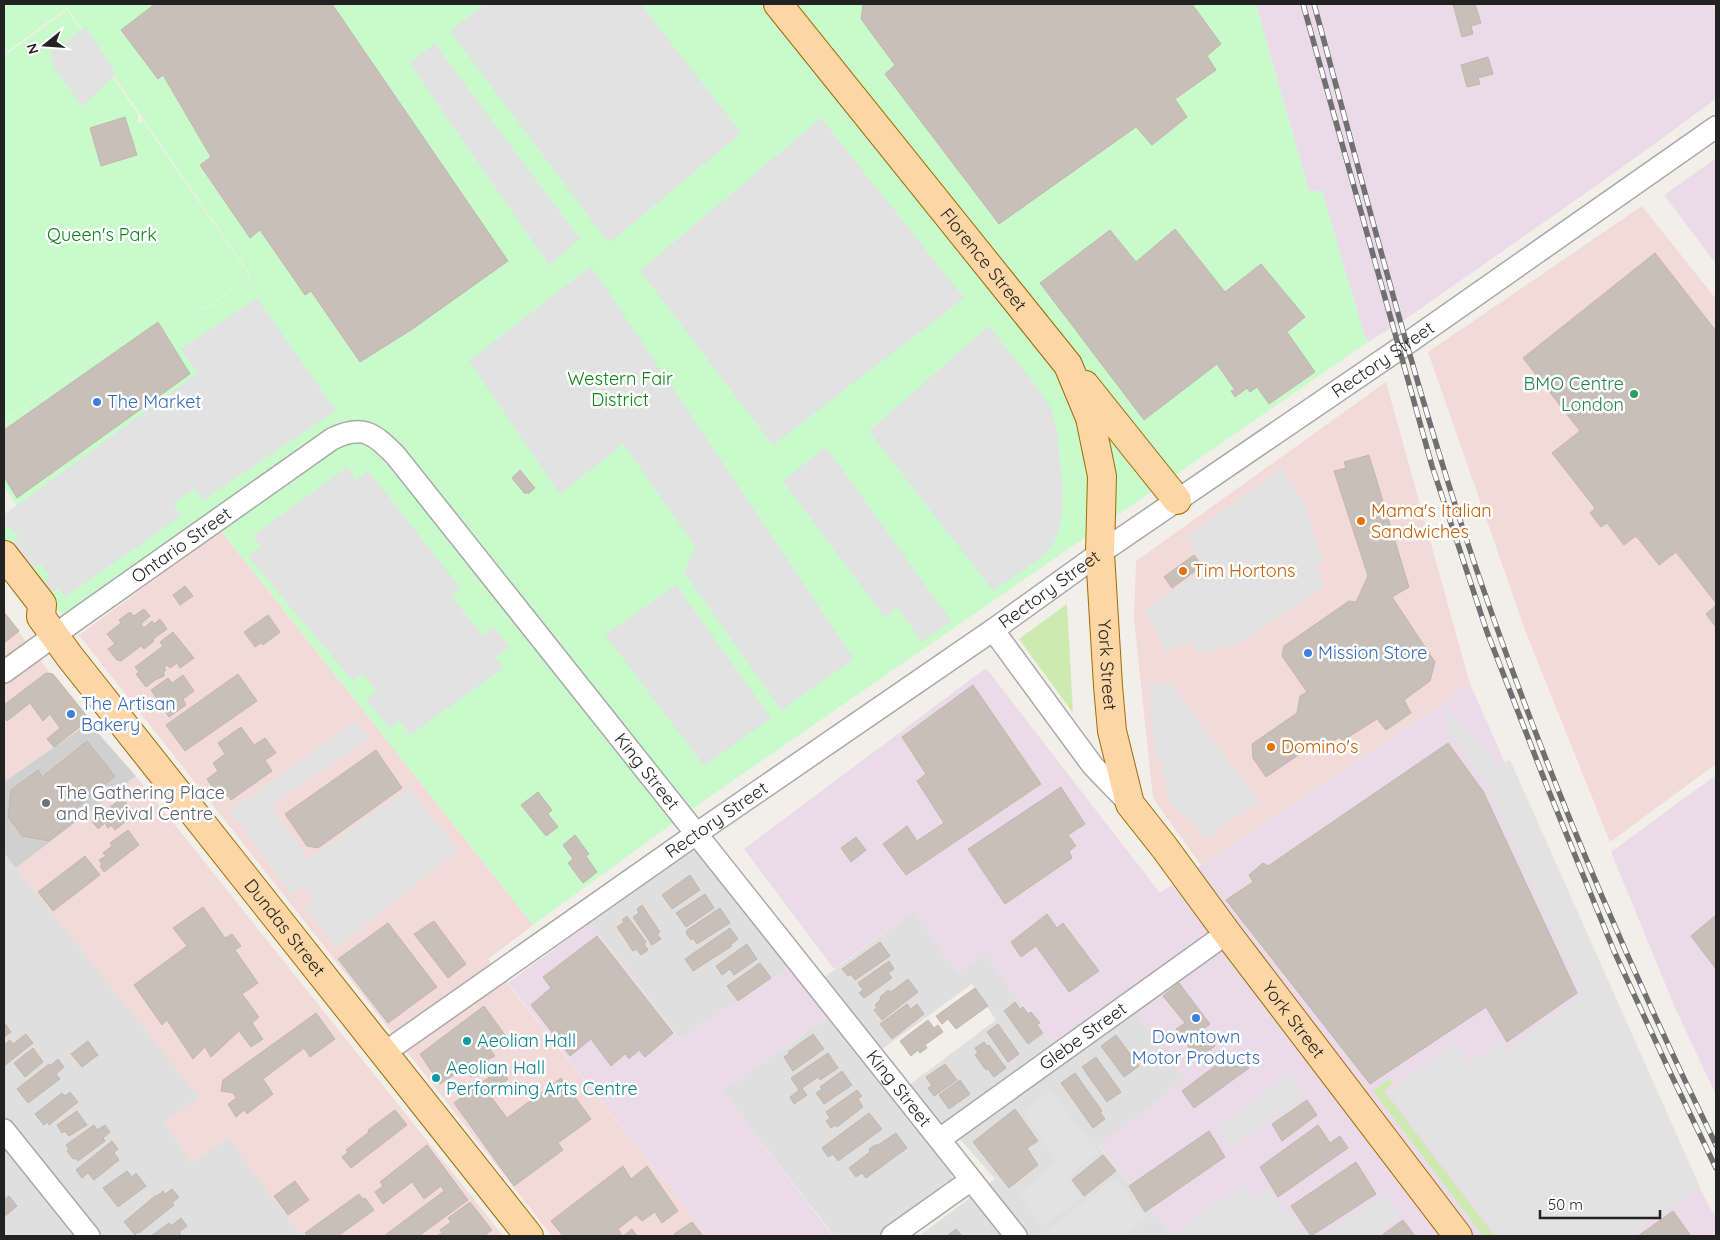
<svg xmlns="http://www.w3.org/2000/svg" width="1720" height="1240" viewBox="0 0 1720 1240" font-family="Quicksand,sans-serif">
  <style>
    .residential { fill: #e0dfdf }
    .commercial { fill: #f2dad9 }
    .industrial { fill: #ebdbe8 }
    .religious { fill: #d0d0d0 }
    .grass { fill: #cdebb0 }
    .park { fill: #c8facc }
    .parking { fill: #e2e2e2 }
    .building { fill: #c7bfb8; stroke: #c4b6ab }
    .lines { fill: none; stroke-linecap: round; stroke-linejoin: round }
    .minor-casing { stroke: #a9a9a9; stroke-width: 24 }
    .major-casing { stroke: #a06b00; stroke-width: 30 }
    .minor { stroke: #fff; stroke-width: 21 }
    .major { stroke: #fcd6a4; stroke-width: 28 }
    .rail-casing { stroke: #707070; stroke-width: 5.5 }
    .rail { stroke: #fff; stroke-width: 4; stroke-dasharray: 11; stroke-linecap: butt }
    .leisure-dot { fill: #2e9e5b; stroke: #fff; stroke-width: 2 }
    .shop-dot { fill: #3f7fe0; stroke: #fff; stroke-width: 2 }
    .food-dot { fill: #e8710a; stroke: #fff; stroke-width: 2 }
    .worship-dot { fill: #6b7280; stroke: #fff; stroke-width: 2 }
    .culture-dot { fill: #0f9aa8; stroke: #fff; stroke-width: 2 }
    .labels { text-anchor: middle; stroke-width: 5; stroke-linejoin: round; paint-order: stroke }
    .park-label { font-size: 18px; fill: #0c8416; stroke: #fff }
    .street-label { font-size: 18px; fill: #222; stroke: #fff }
    .leisure-label { font-size: 18px; fill: #27864d; stroke: #fff; text-anchor: end }
    .shop-label { font-size: 18px; fill: #366cbe; stroke: #fff; text-anchor: start }
    .food-label { font-size: 18px; fill: #c56008; stroke: #fff; text-anchor: start }
    .worship-label { font-size: 18px; fill: #5b616d; stroke: #fff; text-anchor: start }
    .culture-label { font-size: 18px; fill: #0d838f; stroke: #fff; text-anchor: start }
  </style>
  <rect width="100%" height="100%" fill="#f2efe9"/>
  <path class="residential" d="M692 851 702 853 790 967 680 1039 590 923Z
    M4 853 141 1022 199 1097 193 1162 228 1137 302 1236H99L4 1117Z
    M914 911 958 973 985 953 1054 1048 946 1123H938L909 1085 996 1020 972 984 881 1050 822 979Z
    M1136 1008 1140 1018 1186 1079 1099 1146 1173 1236H919L995 1179 959 1138Z
    M830 1016 951 1168 952 1178 948 1189 882 1236H834L722 1091Z
    M4 1147 75 1236H4Z"/>
  <path class="commercial" d="M1642 206 1716 299V764L1610 842 1525 630 1428 352Z
    M1386 382 1470 684 1201 865 1153 798 1134 619 1136 561Z
    M221 531 533 925 488 959 708 1236H552L79 635Z
    M4 613 89 723 4 782Z
    M136 776 503 1236H302L228 1138 192 1163 164 1123 199 1097 16 868Z"/>
  <path class="industrial" d="M1256 4H1716V99L1617 171 1410 316 1368 342 1364 334 1322 192 1309 191Z
    M1716 158V264L1664 195Z
    M986 668 1160 893 1470 684 1676 1146 1716 1218V1236H1173L1099 1145 1186 1079 1140 1018 1136 1008 1126 994 1052 1045 985 953 958 973 914 911 834 969 744 849Z
    M1716 775V1095L1676 1010 1611 852Z
    M590 923 680 1039 790 967 830 1016 722 1091 833 1236H708L508 983Z"/>
  <path class="religious" d="M89 723 136 776 16 868 4 853V782Z"/>
  <path class="grass" d="M1067 604 1073 713 1019 639Z
    M1388 1079 1394 1082 1384 1091 1495 1236H1483L1373 1091Z"/>
  <path class="park" d="M4 4H1256L1309 191H1322L1364 334 1368 342 702 802 533 925 208 514 62 615 4 542V515L17 505 4 487V421L164 312 4 420V56L67 10 138 114V123L143 121 250 276 209 306 187 315 209 307 251 276 67 8 4 54Z"/>
  <path class="parking" d="M485 4H641L741 133 609 243 450 31Z
    M86 27 116 74 82 106 57 72 49 53Z
    M434 43 580 239 549 265 410 64Z
    M821 118 964 298 773 445 640 271Z
    M591 266 854 659 781 710 684 572 696 547 623 444 560 494 469 361Z
    M257 298 336 411 203 500 194 489 173 504 181 516 65 597 58 588 50 594 42 584 50 576 40 563 30 570 10 545 20 536 4 524 5 514 198 373 181 349Z
    M989 326 1034 383 1051 408 1057 429 1063 494 1061 520 1055 541 1045 555 993 591 869 431Z
    M826 447 951 621 922 642 897 607 885 618 783 481Z
    M347 467 356 480 368 471 461 588 451 596 482 635 493 627 510 647 495 657 503 668 410 735 400 721 389 728 366 699 377 691 363 674 353 681 248 556 261 546 253 536Z
    M1281 468 1304 502 1323 563 1316 566 1324 587 1240 643 1196 654 1192 642 1166 650 1143 610 1206 567 1185 537Z
    M676 585 771 718 704 766 605 635Z
    M1170 683 1260 801 1204 839 1189 817 1186 819 1169 799 1165 785 1169 784 1161 772 1165 768 1155 754 1148 684Z
    M1443 703 1467 730 1489 750 1495 765 1510 760 1700 1187 1629 1236H1498L1388 1092 1455 1043 1470 1063 1502 1041 1507 1050 1582 995 1488 789 1452 736Z
    M355 721 370 739 271 805 308 859 409 787 458 851 336 948 304 908 314 899 303 886 291 894 229 811Z
    M1291 1074 1306 1096 1231 1148 1217 1126Z
    M1050 1090 1099 1153 1067 1178 1081 1198 1043 1227 1019 1194 1058 1161 1023 1113Z
    M1115 1178 1146 1218 1123 1236H1046L1044 1233Z
    M1244 1184 1254 1198 1268 1188 1284 1212 1288 1210 1306 1236H1175L1173 1234Z
    M1385 1194 1400 1216 1375 1236H1322Z"/>
  <path class="building" d="M155 4H332L508 261 411 330 360 362 311 291 305 295 260 230 250 238 200 165 211 157 163 75 158 79 121 30Z
    M863 4H1192L1221 44 1207 56 1216 70 1175 99 1187 117 1152 145 1136 127 999 224 885 74 895 65 861 19Z
    M1453 4H1475L1481 23 1471 26 1473 34 1462 37Z
    M1488 57 1493 74 1478 78 1480 84 1467 87 1461 65Z
    M125 117 137 155 101 166 90 128Z
    M1175 229 1225 292 1261 264 1305 317 1287 332 1315 372 1269 404 1257 387 1250 392 1247 388 1235 397 1231 391 1235 390 1217 364 1144 420 1040 283 1110 230 1136 262Z
    M1655 253 1716 331V603L1676 552 1659 565 1636 536 1624 545 1607 523 1601 527 1590 513 1595 508 1552 453 1580 431 1523 358Z
    M158 322 190 374 17 498 4 477V430Z
    M1369 455 1409 587 1392 597 1435 662 1430 681 1404 700 1411 713 1386 730 1377 719 1342 741 1340 737 1329 743 1325 737 1266 777 1253 758 1252 744 1297 713 1300 696 1307 692 1282 656 1284 646 1349 601 1356 602 1368 576 1334 471 1346 468 1344 462Z
    M520 470 535 488 528 494 527 492 525 494 512 478Z
    M1194 555 1202 566 1172 588 1164 577Z
    M185 586 193 596 180 605 173 595Z
    M1716 605V627L1706 614Z
    M144 609 150 616 141 624 144 628 152 621 154 624 160 619 167 629 153 639 154 641 144 649 141 646 121 661 117 660 108 649 115 644 107 634 121 623 119 620 130 612 134 616Z
    M4 612 19 631 4 643Z
    M268 615 280 632 263 645 261 643 255 647 244 632Z
    M173 632 194 658 180 668 177 663 170 668 167 665 164 668 166 670 164 671V676L155 680 146 687 136 674 139 672 135 667 163 646 160 642Z
    M46 673 53 674 86 715V722L54 747 47 739 60 728 50 714 43 721 30 703 7 721 4 716V705Z
    M238 674 257 701 185 751 166 725Z
    M183 675 194 691 183 699 186 705 169 717 151 690 168 678 172 683Z
    M973 685 1041 784 906 875 883 844 907 826 917 841 944 823 917 781 926 774 902 737Z
    M241 727 254 745 265 738 276 753 265 760 272 771 231 800 228 795 221 800 207 779 218 771 213 763 225 754 218 743Z
    M87 741 115 776 68 815 74 822 49 841 22 836 8 817 11 790 38 770 42 777Z
    M1448 743 1483 791 1577 993 1507 1042 1486 1007 1370 1084 1226 900 1253 882 1249 875 1263 863 1268 866Z
    M376 750 402 788 318 848 307 846 285 814Z
    M1061 787 1085 824 1068 835 1076 846 1069 851 1072 858 1005 904 968 849Z
    M538 792 552 810 548 814 558 827 546 836 521 805Z
    M122 798 135 814 115 830 111 825 108 828 105 823 98 829 92 821Z
    M128 830 139 845 104 872 100 866 102 864 99 860 106 856 103 853 112 846 110 843Z
    M575 835 589 854 586 856 597 872 583 883 568 863 573 859 563 845Z
    M856 837 866 850 851 862 841 848Z
    M85 856 100 875 53 911 38 892Z
    M690 875 700 890 672 909 662 895Z
    M705 894 714 908 686 927 676 913Z
    M642 905 660 932 657 934 661 939 652 945 633 917 639 913 637 909Z
    M203 907 225 938 232 934 241 946 235 950 258 983 242 994 259 1017 252 1023 263 1039 251 1047 239 1031 211 1057 205 1047 193 1059 167 1020 162 1025 134 985 187 946 173 928Z
    M720 908 730 923 697 944 693 938 691 940 686 933 687 930Z
    M1047 914 1057 928 1063 923 1099 971 1069 992 1036 946 1021 957 1011 942Z
    M1716 915V969L1691 936Z
    M627 916 646 942 644 944 648 950 641 955 636 949 633 951 617 927 624 922 622 920Z
    M434 921 466 964 448 978 414 934Z
    M388 923 437 987 388 1023 338 959Z
    M730 928 738 939 730 945 732 946 693 971 685 959Z
    M597 936 673 1033 645 1057 639 1050 629 1059 625 1054 611 1066 591 1039 570 1056 531 1005 551 988 543 977Z
    M880 942 890 956 855 980 851 974 848 976 842 969Z
    M747 944 757 959 734 975 730 969 722 975 716 966Z
    M889 961 894 969 888 973 892 978 864 998 859 993 863 990 858 983Z
    M760 963 771 978 738 1001 727 986Z
    M908 979 918 992 882 1020 874 1010 877 1008 875 1005 881 999 880 997 888 990 891 992Z
    M1179 983 1210 1024 1203 1029 1215 1046 1197 1059 1176 1029 1185 1023 1163 996Z
    M975 988 988 1006 956 1029 948 1019 942 1024 936 1016Z
    M1015 1002 1020 1009 1023 1007 1028 1014 1031 1012 1040 1023 1037 1025 1043 1033 1028 1044 1004 1011Z
    M907 1004 911 1009 917 1004 924 1014 892 1039 880 1024Z
    M484 1006 505 1035 489 1048 495 1056 485 1061 489 1065 471 1077 465 1068 440 1084 420 1054Z
    M316 1013 335 1039 310 1057 304 1048 263 1079 273 1094 247 1114 244 1110 236 1117 228 1104 236 1098 233 1093 221 1091 223 1080Z
    M928 1020 934 1028 938 1025 943 1032 925 1045 927 1048 920 1053 918 1050 911 1056 900 1041Z
    M4 1022 11 1032 4 1037Z
    M998 1024 1019 1054 1008 1062 987 1032Z
    M26 1034 33 1043 4 1066V1045L10 1040 13 1044Z
    M813 1034 824 1049 793 1071 784 1057 790 1053 788 1052Z
    M1116 1035 1139 1066 1124 1077 1101 1046Z
    M88 1041 98 1055 82 1067 71 1054Z
    M984 1042 987 1046 989 1045 1006 1068 994 1077 988 1069 986 1070 975 1055 978 1053 975 1048Z
    M33 1048 43 1062 25 1077 14 1063Z
    M828 1053 838 1068 820 1080 818 1077 802 1088 807 1095 794 1104 790 1097 799 1090 791 1078Z
    M1096 1057 1121 1092 1107 1102 1082 1067Z
    M1227 1057 1235 1067 1244 1061 1249 1068 1194 1108 1182 1091Z
    M58 1059 64 1067 56 1074 60 1079 28 1103 17 1089 49 1064 50 1066Z
    M945 1064 957 1080 934 1096 928 1088 932 1086 926 1077Z
    M500 1069 508 1079 489 1094 507 1118 561 1078 591 1119 558 1143 563 1150 514 1186 454 1103Z
    M842 1071 852 1085 824 1104 816 1093 822 1089 820 1087Z
    M1075 1073 1102 1111 1100 1112 1105 1119 1093 1128 1061 1083Z
    M960 1080 970 1094 949 1109 939 1095Z
    M857 1090 862 1096 858 1099 863 1107 837 1127 836 1125 831 1128 826 1121 830 1118 826 1112Z
    M70 1092 78 1102 49 1125 47 1122 44 1125 35 1114 62 1093 65 1096Z
    M1307 1100 1317 1115 1282 1141 1272 1124Z
    M1015 1109 1038 1141 1027 1148 1038 1165 1009 1188 973 1142Z
    M395 1110 407 1125 351 1168 342 1157 348 1152 346 1150 369 1132 368 1130Z
    M77 1111 87 1125 69 1136 65 1131 62 1133 57 1125Z
    M869 1113 882 1129 838 1161 833 1154 828 1157 822 1148Z
    M94 1125 97 1130 105 1125 110 1132 103 1138 105 1141 78 1161 75 1158 73 1159 67 1151 69 1149 66 1145Z
    M1318 1125 1330 1143 1340 1136 1348 1148 1278 1197 1260 1167Z
    M1209 1131 1225 1157 1145 1212 1129 1186Z
    M896 1133 907 1148 866 1178 862 1173 856 1177 849 1168 870 1152 869 1149 875 1145H878Z
    M112 1141 118 1149 114 1153 119 1160 94 1180 88 1173 82 1178 76 1170Z
    M427 1145 468 1200 419 1236H384L444 1191 441 1186 424 1199 412 1182 383 1204 375 1192 383 1186 380 1182Z
    M1103 1155 1116 1171 1084 1196 1072 1180Z
    M1356 1162 1376 1194 1311 1236 1291 1206Z
    M623 1166 631 1179 647 1166 678 1211 662 1223 655 1212 642 1221 636 1215 618 1229 622 1236H563L551 1221Z
    M127 1171 132 1177 136 1173 146 1186 118 1207 103 1188Z
    M295 1181 309 1200 288 1215 274 1196Z
    M172 1189 179 1197 172 1203 174 1205 139 1233 138 1232 135 1235 124 1222 156 1195 157 1196 163 1191 165 1194Z
    M359 1194 363 1199 365 1198 374 1210 338 1236H308L305 1233Z
    M9 1196 17 1206 4 1217V1200Z
    M470 1202 492 1230 484 1236H437L442 1233 440 1230 451 1222 448 1218Z
    M1673 1211 1691 1236H1638Z
    M181 1218 187 1226 179 1232 181 1234 178 1236H151L169 1223 171 1226Z
    M1403 1220 1415 1236H1381Z
    M692 1222 703 1236H676L674 1234Z
    M632 1229 637 1236H623Z
    M956 1229 962 1236H947Z"/>
  <g class="lines">
    <g class="minor-casing">
      <g id="minor">
        <path d="M993 630 1093 766 1130 804"/>
        <path id="s1" d="M4 672 77 619 332 439C362 424 374 433 396 456L1016 1236"/>
        <path id="s2" d="M384 1053 696 834 993 630 1100 553 1399 349 1716 127"/>
        <path d="M4 1130 89 1236"/>
        <path id="s3" d="M940 1139 1227 933"/>
        <path d="M892 1236 971 1180"/>
      </g>
    </g>
    <g class="major-casing">
      <g id="major">
        <path id="s4" d="M778 4 1068 365 1090 418 1102 476 1100 553 1108 686 1112 731 1130 804 1164 847 1227 933 1458 1236"/>
        <path d="M1085 385 1177 500"/>
        <path id="s5" d="M4 555 42 604 41 617 70 657 529 1236"/>
      </g>
    </g>
    <use href="#minor" class="minor"/>
    <use href="#major" class="major"/>
    <g class="rail-casing">
      <path id="rail" d="M1303 4 1432 466 1487 632 1548 789 1614 951 1668 1068 1716 1168
        M1314 4C1361 176 1405 350 1460 520 1530 734 1617 943 1716 1145"/>
    </g>
    <use href="#rail" class="rail"/>
  </g>
  <circle class="leisure-dot" cx="1634" cy="394" r="5"/>
  <g class="shop-dot">
    <circle cx="97" cy="402" r="5"/>
    <circle cx="1308" cy="653" r="5"/>
    <circle cx="71" cy="714" r="5"/>
    <circle cx="1196" cy="1018" r="5"/>
  </g>
  <g class="food-dot">
    <circle cx="1361" cy="521" r="5"/>
    <circle cx="1183" cy="571" r="5"/>
    <circle cx="1271" cy="747" r="5"/>
  </g>
  <circle class="worship-dot" cx="46" cy="803" r="5"/>
  <g class="culture-dot">
    <circle cx="467" cy="1041" r="5"/>
    <circle cx="436" cy="1078" r="5"/>
  </g>
  <g class="labels">
    <g class="park-label">
      <text x="102" y="241">Queen's Park</text>
      <text x="620" y="385">Western Fair<tspan x="620" dy="21">District</tspan></text>
    </g>
    <g class="street-label">
      <text dy="6" stroke="none"><textPath href="#s4" startOffset="328">Florence Street</textPath></text>
      <text dy="6" stroke="none"><textPath href="#s2" startOffset="1216">Rectory Street</textPath></text>
      <text dy="6" stroke="none"><textPath href="#s1" startOffset="218">Ontario Street</textPath></text>
      <text dy="6" stroke="none"><textPath href="#s2" startOffset="811">Rectory Street</textPath></text>
      <text dy="6" stroke="none"><textPath href="#s4" startOffset="769">York Street</textPath></text>
      <text dy="6" stroke="none"><textPath href="#s1" startOffset="879">King Street</textPath></text>
      <text dy="6" stroke="none"><textPath href="#s2" startOffset="406">Rectory Street</textPath></text>
      <text dy="6" stroke="none"><textPath href="#s5" startOffset="470">Dundas Street</textPath></text>
      <text dy="6" stroke="none"><textPath href="#s4" startOffset="1181">York Street</textPath></text>
      <text dy="6" stroke="none"><textPath href="#s3" startOffset="176">Glebe Street</textPath></text>
      <text dy="6" stroke="none"><textPath href="#s1" startOffset="1284">King Street</textPath></text>
    </g>
    <g class="leisure-label">
      <text x="1624" y="390">BMO Centre<tspan x="1624" dy="21">London</tspan></text>
    </g>
    <g class="shop-label">
      <text x="107" y="408">The Market</text>
      <text x="1318" y="659">Mission Store</text>
      <text x="81" y="710">The Artisan<tspan x="81" dy="21">Bakery</tspan></text>
      <text x="1196" y="1043" text-anchor="middle">Downtown<tspan x="1196" dy="21">Motor Products</tspan></text>
    </g>
    <g class="food-label">
      <text x="1371" y="517">Mama's Italian<tspan x="1371" dy="21">Sandwiches</tspan></text>
      <text x="1193" y="577">Tim Hortons</text>
      <text x="1281" y="753">Domino's</text>
    </g>
    <g class="worship-label">
      <text x="56" y="799">The Gathering Place<tspan x="56" dy="21">and Revival Centre</tspan></text>
    </g>
    <g class="culture-label">
      <text x="477" y="1047">Aeolian Hall</text>
      <text x="446" y="1074">Aeolian Hall<tspan x="446" dy="21">Performing Arts Centre</tspan></text>
    </g>
  </g>
  <rect width="1720" height="1240" fill="none" stroke="#222222" stroke-width="10"/>
  <g transform="translate(45 45) rotate(253)" stroke="#ffffff" stroke-width="4" paint-order="stroke">
  <path d="M0-4L9 19L0 12L-9 19Z" fill="#222222"/>
  <text y="-8" font-size="14" font-weight="bold" text-anchor="middle" fill="#222222">N</text>
  </g>
  <path d="M1540 1210v8h120v-8" fill="none" stroke="#222222" stroke-width="2.5"/>
  <text x="1548" y="1210" font-size="15" fill="#222222" stroke="#ffffff" stroke-width="4" paint-order="stroke">50 m</text>
</svg>
